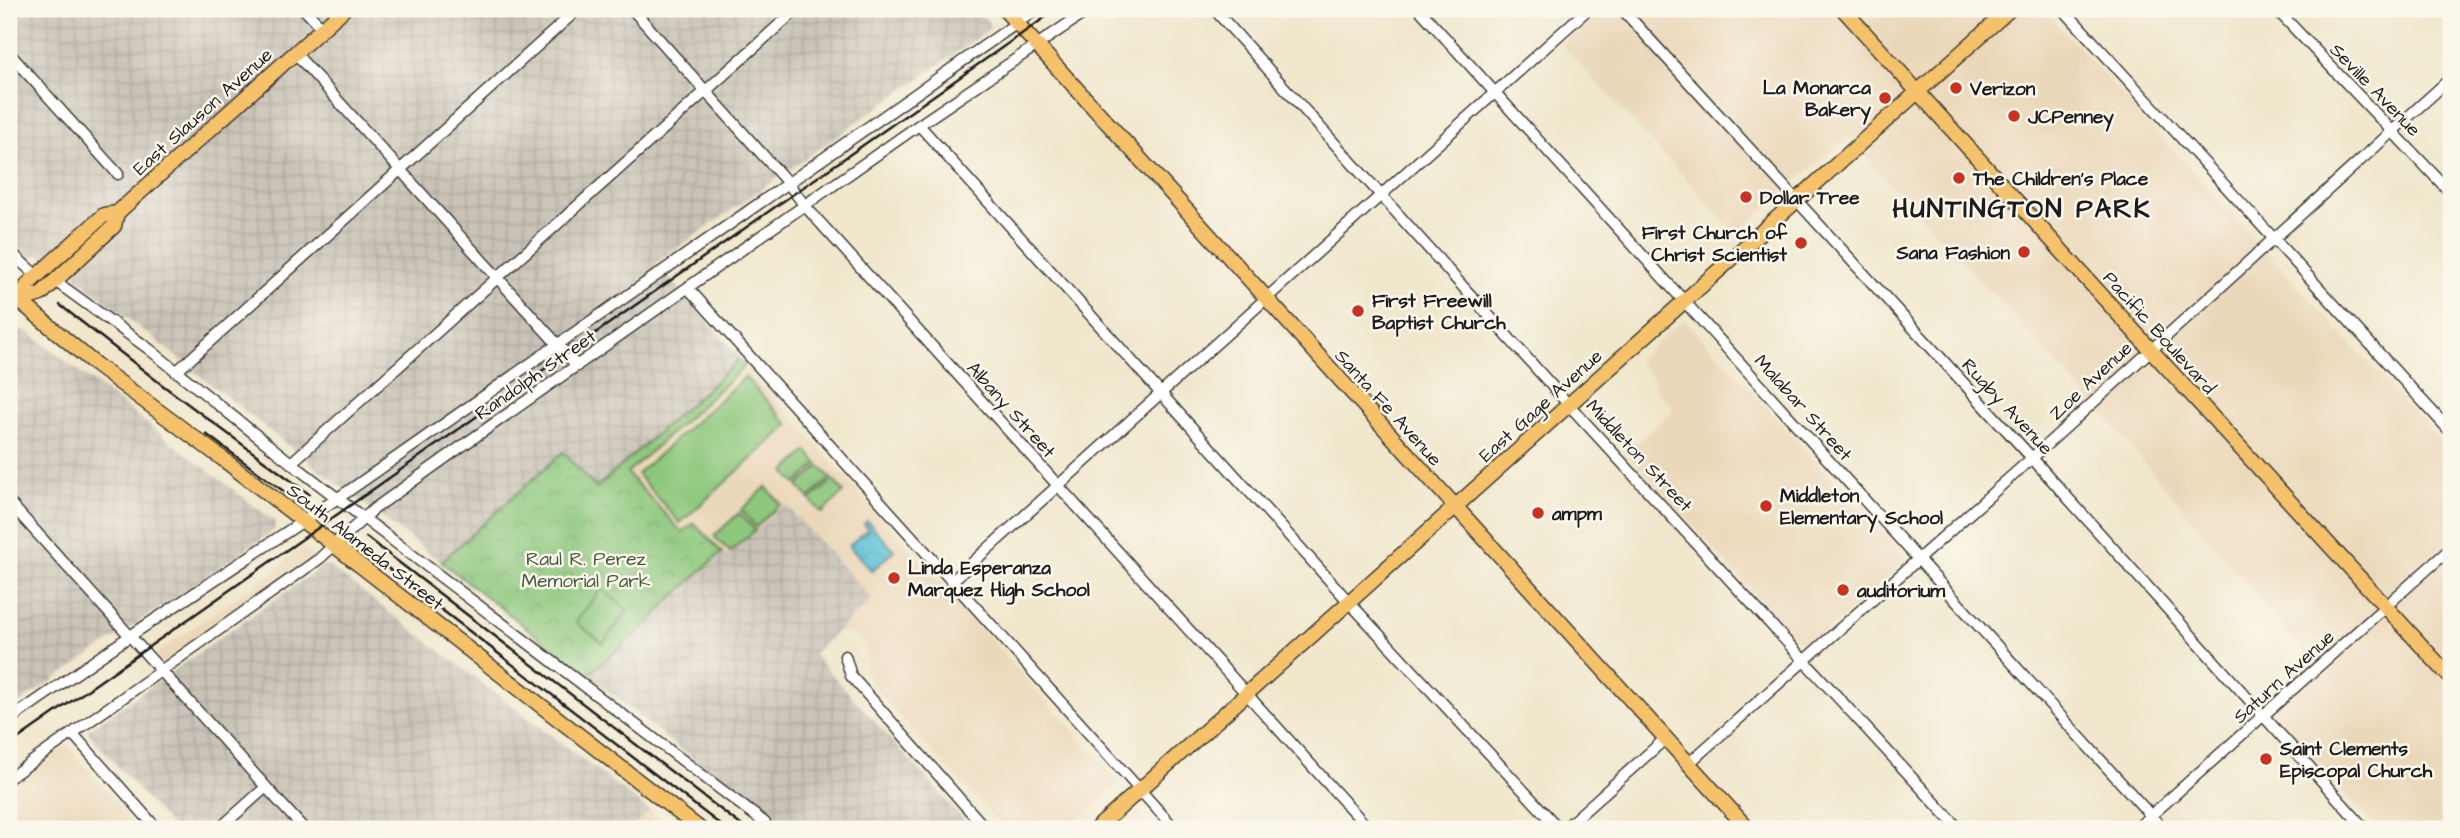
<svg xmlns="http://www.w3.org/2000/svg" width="2460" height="838" viewBox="0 0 2460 838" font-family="'Architects Daughter',sans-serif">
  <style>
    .built { fill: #ebd8ba }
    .industrial { fill: url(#industrial-grid) }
    .park { fill: url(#park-crowns); stroke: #54724c; stroke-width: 2 }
    .pitch { fill: #8cc77b; stroke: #54724c; stroke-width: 2 }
    .water { fill: url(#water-waves); stroke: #3a6e7a; stroke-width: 2 }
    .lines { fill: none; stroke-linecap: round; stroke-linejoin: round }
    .minor-casing { stroke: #3c3a36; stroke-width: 13 }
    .major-casing { stroke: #3c3a36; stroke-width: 17 }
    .minor { stroke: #fff; stroke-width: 10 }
    .major { stroke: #f5c16b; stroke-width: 14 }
    .rail { stroke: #1c1c1c; stroke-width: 2.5 }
    .poi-dot { fill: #c8321e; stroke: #fbf7ec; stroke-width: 2.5 }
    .labels { text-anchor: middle; stroke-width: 5; stroke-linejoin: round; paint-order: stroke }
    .poi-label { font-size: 19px; font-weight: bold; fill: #1c1c1c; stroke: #fbf7ec; text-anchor: start }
    .street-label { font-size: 19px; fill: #1c1c1c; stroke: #fbf7ec }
    .park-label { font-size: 19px; fill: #43583d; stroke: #fbf7ec }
    .district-label { font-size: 26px; font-weight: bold; letter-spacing: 2px; fill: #1c1c1c; stroke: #fbf7ec }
  </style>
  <defs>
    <pattern id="industrial-grid" width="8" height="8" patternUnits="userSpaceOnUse" patternTransform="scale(1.75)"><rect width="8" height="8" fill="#cbc3b8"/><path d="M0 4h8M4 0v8" fill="none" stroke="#aea79e"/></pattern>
    <pattern id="park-crowns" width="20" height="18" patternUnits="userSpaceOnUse" patternTransform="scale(1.75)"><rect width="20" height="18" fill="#8cc77b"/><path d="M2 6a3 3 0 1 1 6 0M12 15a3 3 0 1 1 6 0" fill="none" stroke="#78aa6a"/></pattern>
    <pattern id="water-waves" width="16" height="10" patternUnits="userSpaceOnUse" patternTransform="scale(1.75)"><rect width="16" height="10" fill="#59c0d7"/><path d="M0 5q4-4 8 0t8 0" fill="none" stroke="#4da4b8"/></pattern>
  </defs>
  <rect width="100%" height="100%" fill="#fbf7ec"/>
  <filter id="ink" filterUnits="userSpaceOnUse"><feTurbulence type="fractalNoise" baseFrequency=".0143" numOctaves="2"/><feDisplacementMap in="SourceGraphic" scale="14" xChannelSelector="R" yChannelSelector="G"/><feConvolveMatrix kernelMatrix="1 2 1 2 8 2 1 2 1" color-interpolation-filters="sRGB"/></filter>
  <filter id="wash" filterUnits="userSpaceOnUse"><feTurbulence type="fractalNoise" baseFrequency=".00686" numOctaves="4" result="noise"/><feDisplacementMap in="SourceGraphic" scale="28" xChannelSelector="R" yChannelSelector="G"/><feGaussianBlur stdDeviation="1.57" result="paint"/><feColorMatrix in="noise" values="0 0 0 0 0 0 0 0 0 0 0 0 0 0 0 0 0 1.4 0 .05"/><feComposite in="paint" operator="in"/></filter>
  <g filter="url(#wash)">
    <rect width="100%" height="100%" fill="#f0e7cc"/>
    <path class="built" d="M1599 9H2043L2451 453V829H2377L2264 705 2311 659 2098 408 1847 137 1736 233 1561 44Z
      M1684 319 1907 559 1806 650 1626 452 1674 409 1653 385 1655 381 1637 360Z
      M745 366 1118 781 1117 785 1066 829H1004L872 686 866 668V643L858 636 845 632H835L871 599 785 504 726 557 694 523 682 533 627 473Z
      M302 546 314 558 162 664 154 655 286 563 285 560Z
      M66 745 140 829H9V786Z
      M650 811 674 829H629Z"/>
    <path class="industrial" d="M9 9H978L990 25 987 31 656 263 740 358 739 360 596 488 563 452 441 562 309 462 77 278V270L36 254 9 279Z
      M16 330H25L274 521 275 527 273 531 9 710V336Z
      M785 504 872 599 813 654 972 829H763L766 818 588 675 654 618 664 605 722 552 727 556Z
      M323 566 330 567 650 811 629 829H173L87 731Z"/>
    <path class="park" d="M739 360 745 366 627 473 682 532 694 523 722 552 664 605 654 618 588 675 441 562 563 452 596 488Z"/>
    <path class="pitch" d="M745 377 789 425 680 523 637 474Z
      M807 451 818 464 796 484 785 472Z
      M820 466 831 478 809 498 798 486Z
      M833 480 844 492 822 513 810 500Z
      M766 487 781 504 756 527 741 510Z
      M739 513 755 530 730 552 714 536Z
      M601 589 628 610 603 643 576 622Z"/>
    <path class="water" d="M867 521 894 550 872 571 849 546 868 529 864 524Z"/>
  </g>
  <g filter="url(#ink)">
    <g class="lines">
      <g class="minor-casing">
        <path id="minor" d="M304 9 322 28
          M632 9 788 183 805 206 1369 829
          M1214 9 1569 405 1959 829
          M1419 9 2163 829
          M1622 9 2032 458 2365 829
          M2063 9 2451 432
          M2276 9 2451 193
          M9 53 118 174
          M295 53 577 366
          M919 125 1349 602 1559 829
          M9 251 37 276
          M55 281 149 349 291 463 765 823
          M688 288 1175 829
          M176 372 578 9
          M291 463 797 9
          M9 502 304 829
          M952 581 1588 9
          M845 656 851 676 986 829
          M9 720 130 636 347 492 1037 9
          M73 734 157 829
          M1689 763 2032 458 2451 78
          M9 778 319 559 374 509 455 451 919 125 1090 9
          M219 829 266 787
          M1564 829 1666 738
          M2136 829 2451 548"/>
      </g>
      <g class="major-casing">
        <path id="major" d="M1004 9 1748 829
          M1843 9 2150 349 2451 678
          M9 292 96 365 223 459 700 829
          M19 301 41 294 114 226 117 213 344 9
          M9 310 19 301 28 284 104 215 117 213
          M1096 829 2010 9"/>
      </g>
      <use href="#minor" class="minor"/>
      <use href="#major" class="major"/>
      <path class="rail" d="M9 263 15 268
        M60 305 161 384 309 494
        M206 434 301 504
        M366 537 746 829
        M359 546 726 829
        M9 745 1057 9"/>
    </g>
  </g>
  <g class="poi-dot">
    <circle cx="1956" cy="88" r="7"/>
    <circle cx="1885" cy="98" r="7"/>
    <circle cx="2014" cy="116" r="7"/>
    <circle cx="1959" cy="178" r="7"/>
    <circle cx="1746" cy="197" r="7"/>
    <circle cx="1801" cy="243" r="7"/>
    <circle cx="2024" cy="252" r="7"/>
    <circle cx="1358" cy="311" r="7"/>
    <circle cx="1766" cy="506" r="7"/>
    <circle cx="1538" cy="513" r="7"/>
    <circle cx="894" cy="578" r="7"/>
    <circle cx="1843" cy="590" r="7"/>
    <circle cx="2266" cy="759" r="7"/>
  </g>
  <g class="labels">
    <g class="poi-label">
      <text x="1871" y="94" text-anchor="end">La Monarca<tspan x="1871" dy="22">Bakery</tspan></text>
      <text x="1970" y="95">Verizon</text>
      <text x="2028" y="123">JCPenney</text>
      <text x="1973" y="185">The Children's Place</text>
      <text x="1760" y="204">Dollar Tree</text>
      <text x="1787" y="239" text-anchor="end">First Church of<tspan x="1787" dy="22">Christ Scientist</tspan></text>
      <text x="2010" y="259" text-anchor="end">Sana Fashion</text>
      <text x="1372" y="307">First Freewill<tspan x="1372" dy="22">Baptist Church</tspan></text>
      <text x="1780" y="502">Middleton<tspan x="1780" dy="22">Elementary School</tspan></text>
      <text x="1552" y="520">ampm</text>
      <text x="908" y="574">Linda Esperanza<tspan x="908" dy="22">Marquez High School</tspan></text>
      <text x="1857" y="597">auditorium</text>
      <text x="2280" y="755">Saint Clements<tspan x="2280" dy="22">Episcopal Church</tspan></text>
    </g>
    <g class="street-label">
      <text transform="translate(2376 89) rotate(46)" y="7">Seville Avenue</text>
      <text transform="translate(202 111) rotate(-42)" y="7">East Slauson Avenue</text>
      <text transform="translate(2160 332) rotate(48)" y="7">Pacific Boulevard</text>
      <text transform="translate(535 374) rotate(-35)" y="7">Randolph Street</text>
      <text transform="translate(2090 380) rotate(-43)" y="7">Zoe Avenue</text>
      <text transform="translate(1540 405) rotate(-42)" y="7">East Gage Avenue</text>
      <text transform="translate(2008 406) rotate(47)" y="7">Rugby Avenue</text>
      <text transform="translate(1389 407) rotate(48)" y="7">Santa Fe Avenue</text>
      <text transform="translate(1804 407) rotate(48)" y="7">Malabar Street</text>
      <text transform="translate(1012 409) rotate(48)" y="7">Albany Street</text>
      <text transform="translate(1640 455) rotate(47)" y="7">Middleton Street</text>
      <text transform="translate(366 546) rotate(38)" y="7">South Alameda Street</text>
      <text transform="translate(2283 676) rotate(-42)" y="7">Saturn Avenue</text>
    </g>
    <g class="park-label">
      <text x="586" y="565">Raul R. Perez<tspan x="586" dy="22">Memorial Park</tspan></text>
    </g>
    <g class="district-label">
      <text x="2022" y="217">HUNTINGTON PARK</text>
    </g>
  </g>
  <rect width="2460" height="838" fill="none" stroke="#fbf7ec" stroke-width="35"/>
</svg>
